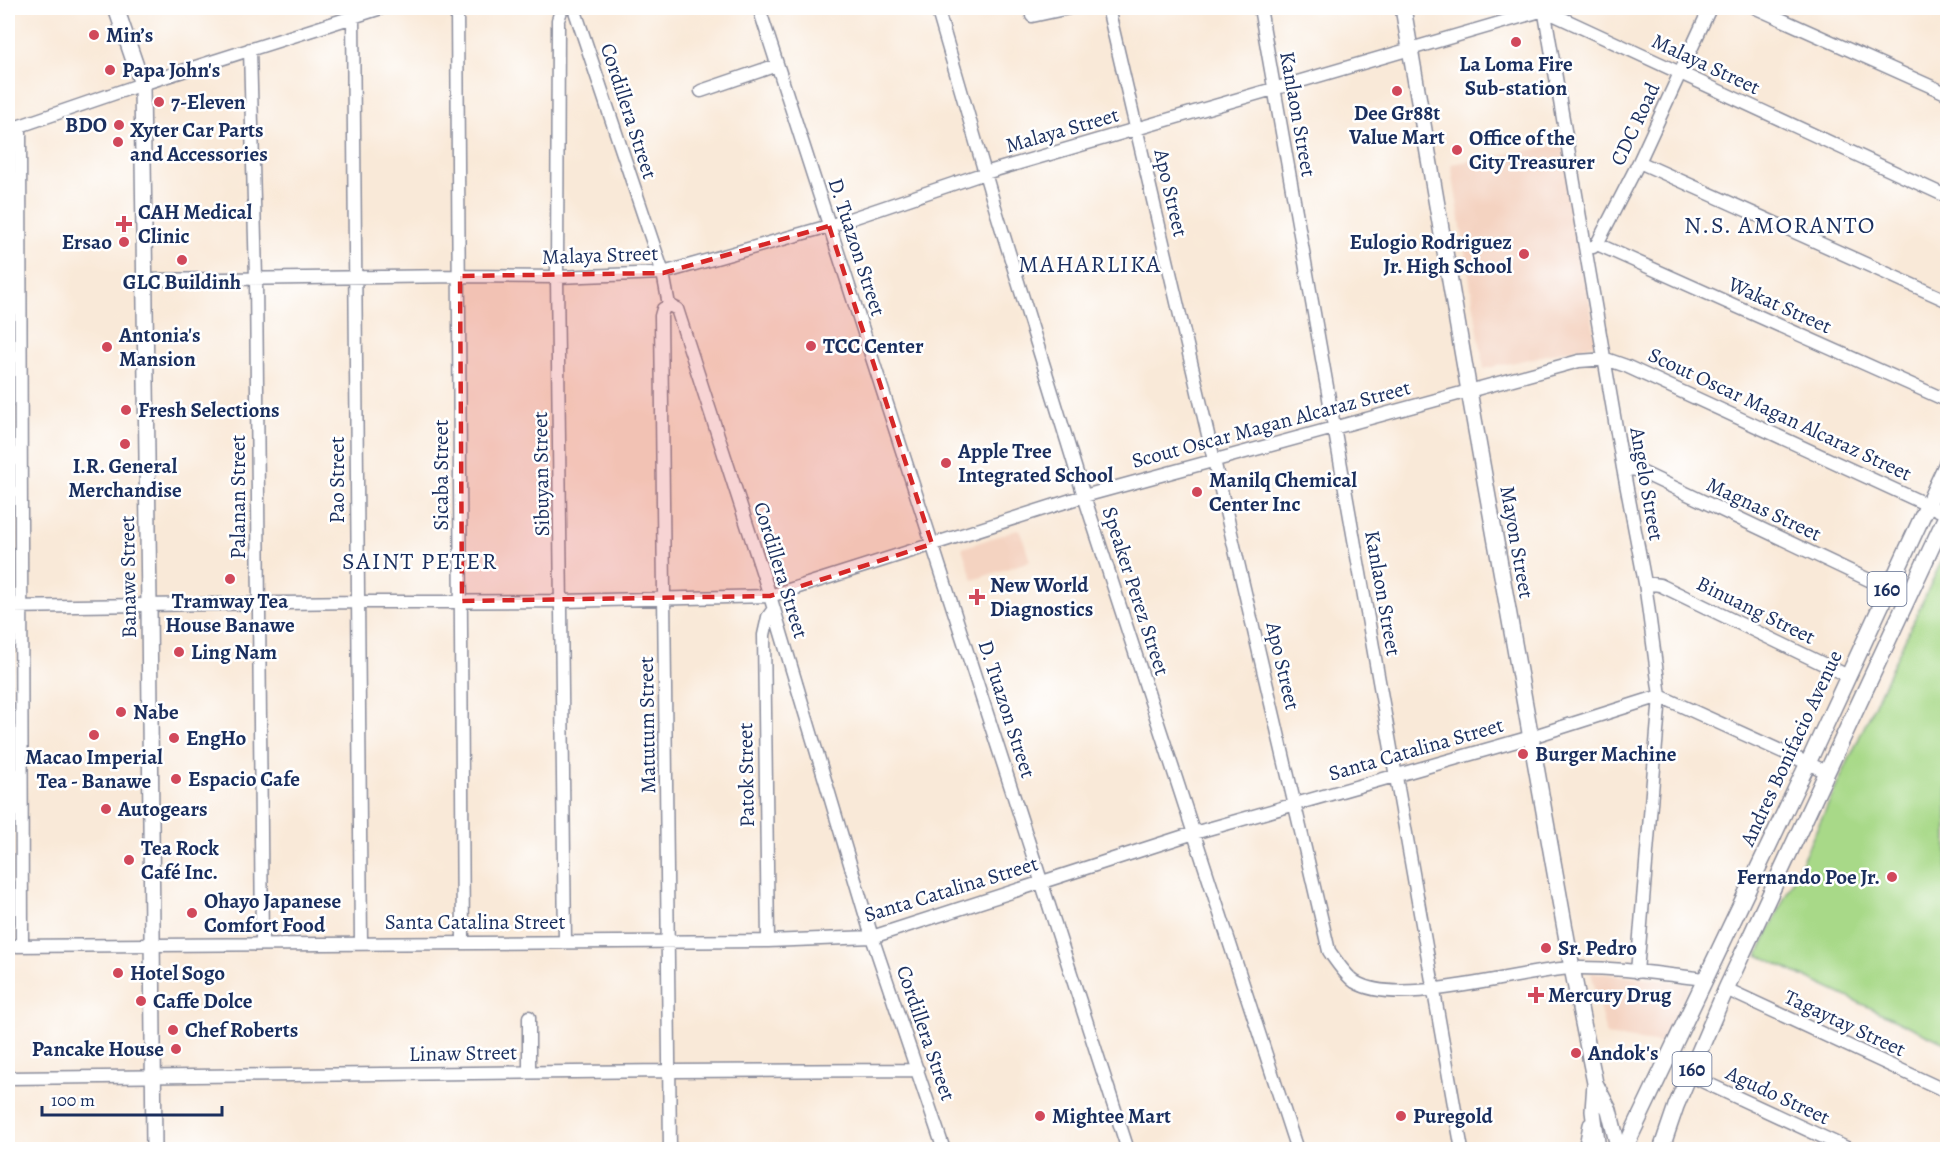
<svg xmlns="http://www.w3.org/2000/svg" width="1955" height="1157" viewBox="0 0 1955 1157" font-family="Alegreya,serif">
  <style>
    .built { fill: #f4d3c1 }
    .green { fill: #a8d988; stroke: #628473; stroke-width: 1.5 }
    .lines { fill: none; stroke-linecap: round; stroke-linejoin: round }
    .minor-casing { stroke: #8a8c9b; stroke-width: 15 }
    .major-casing { stroke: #8a8c9b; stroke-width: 18 }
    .minor { stroke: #fff; stroke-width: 12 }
    .major { stroke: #fff; stroke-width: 15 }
    .marked { fill: #d62828; fill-opacity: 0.2; stroke: #d62828; stroke-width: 4.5; stroke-dasharray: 12 8; stroke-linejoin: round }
    .poi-dot { fill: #d1495b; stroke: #fff; stroke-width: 2 }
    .labels { text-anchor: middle; stroke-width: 5; stroke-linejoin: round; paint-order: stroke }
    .shield { fill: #fff; stroke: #5f6d8e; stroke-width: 1.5 }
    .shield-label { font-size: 20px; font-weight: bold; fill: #1b2f5e }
    .poi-label { font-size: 21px; font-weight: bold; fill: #1b2f5e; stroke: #fff; text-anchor: start }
    .street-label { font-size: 21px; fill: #1b2f5e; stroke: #fff }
    .quarter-label { font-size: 24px; letter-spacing: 1.5px; fill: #1b2f5e; stroke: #fff }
  </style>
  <rect width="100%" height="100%" fill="#fff"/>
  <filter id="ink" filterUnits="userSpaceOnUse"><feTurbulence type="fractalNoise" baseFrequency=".0167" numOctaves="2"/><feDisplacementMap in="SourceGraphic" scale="12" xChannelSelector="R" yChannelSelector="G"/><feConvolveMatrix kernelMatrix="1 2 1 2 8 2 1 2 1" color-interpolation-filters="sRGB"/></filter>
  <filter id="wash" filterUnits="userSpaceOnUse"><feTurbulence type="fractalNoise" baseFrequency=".008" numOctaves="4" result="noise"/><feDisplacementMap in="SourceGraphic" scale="24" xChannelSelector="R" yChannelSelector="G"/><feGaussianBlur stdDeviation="1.35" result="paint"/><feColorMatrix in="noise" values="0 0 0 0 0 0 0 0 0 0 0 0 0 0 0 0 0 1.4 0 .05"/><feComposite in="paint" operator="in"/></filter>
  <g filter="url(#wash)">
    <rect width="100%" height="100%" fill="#f9e9d8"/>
    <path class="built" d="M1568 143 1596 344 1484 369 1451 164Z
      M1020 529 1030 561 973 580 962 548Z
      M1591 972 1691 984 1660 1043 1606 1035Z"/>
    <path class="green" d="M1947 549V1044L1758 955Z"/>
  </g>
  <g filter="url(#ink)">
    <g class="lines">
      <g class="minor-casing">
        <path id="minor" d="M457 8 463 942
          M562 8 558 20 557 277 565 941
          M574 8 663 273 669 305 677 309 678 312 770 596 872 937 944 1150
          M759 8 1128 1150
          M937 8 994 204 1084 496 1297 1150
          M1108 8 1329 951C1336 961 1345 975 1355 982 1399 1009 1521 970 1572 968 1616 967 1661 974 1705 979
          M1260 8 1462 1150
          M1544 8 1623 468 1645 583 1660 696 1637 972
          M1756 8 1948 94
          M353 16 361 943
          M1032 16 1069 8
          M250 49 256 278 262 944
          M701 91 777 65
          M20 126 22 946
          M8 130 142 84 381 8
          M1639 162 1948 301
          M1597 244 1948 401
          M1593 247 1597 244 1639 162 1710 8
          M146 280 460 276 557 277 663 273 829 226 985 173 1544 10 1948 197
          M669 305 663 309 661 316 670 1150
          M1623 468 1637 470 1888 589
          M1645 583 1660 585 1848 676
          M8 607 358 602 562 601 770 596 1084 496 1579 361 1606 359 1626 366 1947 514
          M768 941 764 635 768 617 773 610
          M8 946 768 941 872 937 1194 833 1531 737 1660 696 1827 772
          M1726 989 1948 1092
          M529 1017V1072
          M1689 1075 1851 1150
          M8 1078 670 1071 918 1070"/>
      </g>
      <g class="major-casing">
        <path id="major" d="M116 8 142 84 149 605 154 1150
          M1403 8 1469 391 1572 968 1595 1083 1593 1111 1598 1150
          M1596 1085 1609 1110 1619 1150
          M1584 1150 1588 1141 1591 1125
          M1624 1150 1808 763 1948 461
          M1661 1150 1676 1106 1726 989 1948 512"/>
      </g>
      <use href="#minor" class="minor"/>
      <use href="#major" class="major"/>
    </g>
  </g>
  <path class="marked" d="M829 226 932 544 770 596 462 601 460 276 663 273Z"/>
  <g class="poi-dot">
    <circle cx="94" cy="35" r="6"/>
    <circle cx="1516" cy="42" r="6"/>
    <circle cx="110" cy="70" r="6"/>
    <circle cx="1397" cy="91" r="6"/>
    <circle cx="159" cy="102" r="6"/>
    <circle cx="119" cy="125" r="6"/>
    <circle cx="118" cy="142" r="6"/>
    <circle cx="1457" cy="150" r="6"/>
    <path d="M121 215h6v6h6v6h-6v6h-6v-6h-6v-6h6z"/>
    <circle cx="124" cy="242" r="6"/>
    <circle cx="1524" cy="254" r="6"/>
    <circle cx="182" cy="260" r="6"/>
    <circle cx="811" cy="346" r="6"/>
    <circle cx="107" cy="347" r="6"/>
    <circle cx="126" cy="410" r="6"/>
    <circle cx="125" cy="444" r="6"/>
    <circle cx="946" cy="463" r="6"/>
    <circle cx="1197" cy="492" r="6"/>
    <circle cx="230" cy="579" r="6"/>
    <path d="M974 588h6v6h6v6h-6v6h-6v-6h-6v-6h6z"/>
    <circle cx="179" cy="652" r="6"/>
    <circle cx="121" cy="712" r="6"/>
    <circle cx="94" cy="735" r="6"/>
    <circle cx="174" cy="738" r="6"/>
    <circle cx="1523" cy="754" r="6"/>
    <circle cx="176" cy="779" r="6"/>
    <circle cx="106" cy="809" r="6"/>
    <circle cx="129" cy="860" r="6"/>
    <circle cx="1892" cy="877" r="6"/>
    <circle cx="192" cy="913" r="6"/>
    <circle cx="1546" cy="948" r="6"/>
    <circle cx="118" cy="973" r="6"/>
    <path d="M1533 986h6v6h6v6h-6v6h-6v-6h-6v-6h6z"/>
    <circle cx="141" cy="1001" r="6"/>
    <circle cx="173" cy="1030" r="6"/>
    <circle cx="176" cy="1049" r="6"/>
    <circle cx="1576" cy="1053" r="6"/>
    <circle cx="1040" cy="1116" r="6"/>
    <circle cx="1401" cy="1116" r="6"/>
  </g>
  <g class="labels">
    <g class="shield">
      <rect x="1867.5" y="572" width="39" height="34" rx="4.5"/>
      <rect x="1672.5" y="1052" width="39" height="34" rx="4.5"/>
    </g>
    <g class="shield-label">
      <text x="1887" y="596">160</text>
      <text x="1692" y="1076">160</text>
    </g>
    <g class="poi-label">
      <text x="106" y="42">Min’s</text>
      <text x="1516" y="71" text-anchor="middle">La Loma Fire<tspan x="1516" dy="24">Sub-station</tspan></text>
      <text x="122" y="77">Papa John's</text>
      <text x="171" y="109">7-Eleven</text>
      <text x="1397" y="120" text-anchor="middle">Dee Gr88t<tspan x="1397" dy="24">Value Mart</tspan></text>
      <text x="107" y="132" text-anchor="end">BDO</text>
      <text x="130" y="137">Xyter Car Parts<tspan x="130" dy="24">and Accessories</tspan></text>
      <text x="1469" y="145">Office of the<tspan x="1469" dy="24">City Treasurer</tspan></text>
      <text x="138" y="219">CAH Medical<tspan x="138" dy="24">Clinic</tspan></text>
      <text x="112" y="249" text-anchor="end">Ersao</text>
      <text x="1512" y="249" text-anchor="end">Eulogio Rodriguez<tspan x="1512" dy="24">Jr. High School</tspan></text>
      <text x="182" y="289" text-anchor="middle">GLC Buildinh</text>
      <text x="119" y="342">Antonia's<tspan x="119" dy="24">Mansion</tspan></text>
      <text x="823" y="353">TCC Center</text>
      <text x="138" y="417">Fresh Selections</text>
      <text x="958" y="458">Apple Tree<tspan x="958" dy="24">Integrated School</tspan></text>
      <text x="125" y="473" text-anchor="middle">I.R. General<tspan x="125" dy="24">Merchandise</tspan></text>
      <text x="1209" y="487">Manilq Chemical<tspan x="1209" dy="24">Center Inc</tspan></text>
      <text x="990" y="592">New World<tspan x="990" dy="24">Diagnostics</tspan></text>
      <text x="230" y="608" text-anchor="middle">Tramway Tea<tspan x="230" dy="24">House Banawe</tspan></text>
      <text x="191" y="659">Ling Nam</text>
      <text x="133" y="719">Nabe</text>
      <text x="186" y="745">EngHo</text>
      <text x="1535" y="761">Burger Machine</text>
      <text x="94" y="764" text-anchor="middle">Macao Imperial<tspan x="94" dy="24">Tea - Banawe</tspan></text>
      <text x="188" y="786">Espacio Cafe</text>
      <text x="118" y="816">Autogears</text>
      <text x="141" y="855">Tea Rock<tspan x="141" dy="24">Café Inc.</tspan></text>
      <text x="1880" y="884" text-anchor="end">Fernando Poe Jr.</text>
      <text x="204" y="908">Ohayo Japanese<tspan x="204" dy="24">Comfort Food</tspan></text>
      <text x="1558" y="955">Sr. Pedro</text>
      <text x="130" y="980">Hotel Sogo</text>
      <text x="1548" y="1002">Mercury Drug</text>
      <text x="153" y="1008">Caffe Dolce</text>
      <text x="185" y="1037">Chef Roberts</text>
      <text x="164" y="1056" text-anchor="end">Pancake House</text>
      <text x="1588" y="1060">Andok's</text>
      <text x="1052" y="1123">Mightee Mart</text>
      <text x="1413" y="1123">Puregold</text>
    </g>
    <g class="street-label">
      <text transform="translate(1706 64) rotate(25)" y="7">Malaya Street</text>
      <text transform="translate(629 111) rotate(72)" y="7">Cordillera Street</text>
      <text transform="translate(1298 114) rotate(80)" y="7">Kanlaon Street</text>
      <text transform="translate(1635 124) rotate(-65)" y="7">CDC Road</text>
      <text transform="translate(1062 130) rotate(-16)" y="7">Malaya Street</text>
      <text transform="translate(1171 193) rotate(77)" y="7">Apo Street</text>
      <text transform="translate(857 247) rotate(72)" y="7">D. Tuazon Street</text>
      <text transform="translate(600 255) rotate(-2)" y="7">Malaya Street</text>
      <text transform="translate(1780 305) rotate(24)" y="7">Wakat Street</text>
      <text transform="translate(1780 414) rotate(25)" y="7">Scout Oscar Magan Alcaraz Street</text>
      <text transform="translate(1271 424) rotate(-15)" y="7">Scout Oscar Magan Alcaraz Street</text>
      <text transform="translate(541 474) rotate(-91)" y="7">Sibuyan Street</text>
      <text transform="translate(441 475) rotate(-90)" y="7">Sicaba Street</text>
      <text transform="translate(337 480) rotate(-90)" y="7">Pao Street</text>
      <text transform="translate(1647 484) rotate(80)" y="7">Angelo Street</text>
      <text transform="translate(238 497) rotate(-90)" y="7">Palanan Street</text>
      <text transform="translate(1764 509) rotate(25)" y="7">Magnas Street</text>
      <text transform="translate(1517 542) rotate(80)" y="7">Mayon Street</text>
      <text transform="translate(781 570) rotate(73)" y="7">Cordillera Street</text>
      <text transform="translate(128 577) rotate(-91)" y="7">Banawe Street</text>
      <text transform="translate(1136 591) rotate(72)" y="7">Speaker Perez Street</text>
      <text transform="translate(1383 593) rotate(80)" y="7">Kanlaon Street</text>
      <text transform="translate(1756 610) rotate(26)" y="7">Binuang Street</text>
      <text transform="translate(1283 666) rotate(77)" y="7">Apo Street</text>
      <text transform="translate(1007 709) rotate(72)" y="7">D. Tuazon Street</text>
      <text transform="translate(647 725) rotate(-91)" y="7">Matutum Street</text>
      <text transform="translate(1791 748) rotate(-65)" y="7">Andres Bonifacio Avenue</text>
      <text transform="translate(1416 749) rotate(-16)" y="7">Santa Catalina Street</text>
      <text transform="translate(746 775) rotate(-91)" y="7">Patok Street</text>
      <text transform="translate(951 889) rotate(-17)" y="7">Santa Catalina Street</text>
      <text x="475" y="929">Santa Catalina Street</text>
      <text transform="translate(1845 1023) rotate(25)" y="7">Tagaytay Street</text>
      <text transform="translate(926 1033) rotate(71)" y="7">Cordillera Street</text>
      <text transform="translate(463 1053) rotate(-1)" y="7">Linaw Street</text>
      <text transform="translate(1778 1095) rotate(25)" y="7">Agudo Street</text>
    </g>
    <g class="quarter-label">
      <text x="1780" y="233">N.S. AMORANTO</text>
      <text x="1090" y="272">MAHARLIKA</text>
      <text x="420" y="569">SAINT PETER</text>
    </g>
  </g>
  <rect width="1955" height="1157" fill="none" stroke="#fff" stroke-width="30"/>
  <path d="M42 1106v9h180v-9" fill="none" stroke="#1b2f5e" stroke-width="3"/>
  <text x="51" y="1106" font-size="18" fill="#1b2f5e" stroke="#ffffff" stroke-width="4.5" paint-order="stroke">100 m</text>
</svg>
